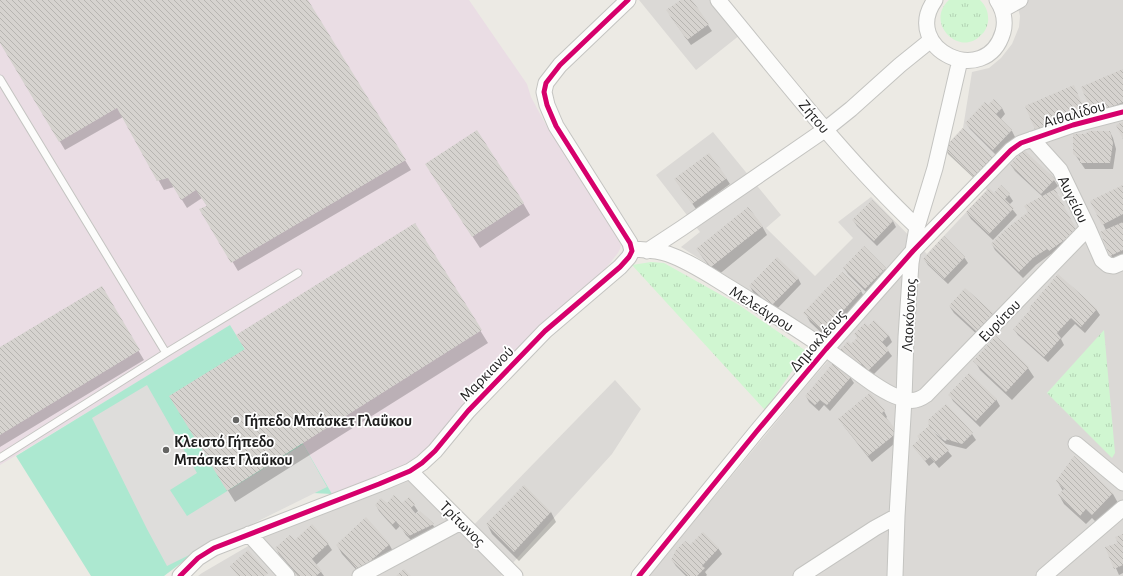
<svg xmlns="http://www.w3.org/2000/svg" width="1123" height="576" viewBox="0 0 1123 576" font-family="'Alegreya Sans',sans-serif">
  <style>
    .residential { fill: #dbd9d6 }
    .industrial { fill: #eadde4 }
    .park { fill: url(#park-tufts) }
    .pitch { fill: #ace8d0 }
    .parking { fill: #dedddb }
    .shadow { fill: #0003; fill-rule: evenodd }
    .building { fill: url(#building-back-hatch) }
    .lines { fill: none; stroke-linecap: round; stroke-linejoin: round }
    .lane-casing { stroke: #c4c4c1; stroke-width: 9 }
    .street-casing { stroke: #c4c4c1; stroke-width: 17 }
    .lane { stroke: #fcfcfb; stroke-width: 7 }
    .street { stroke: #fcfcfb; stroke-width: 15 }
    .cycleway-casing { stroke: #fff; stroke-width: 8 }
    .cycleway { stroke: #d6006c; stroke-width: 5 }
    .poi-dot { fill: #656563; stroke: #fff; stroke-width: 1.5 }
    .labels { text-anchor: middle; stroke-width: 3.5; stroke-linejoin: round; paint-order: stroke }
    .street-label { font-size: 16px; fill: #1d1d1d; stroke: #fff }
    .poi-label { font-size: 16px; font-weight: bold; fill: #1d1d1d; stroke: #fff; text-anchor: start }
  </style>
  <defs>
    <pattern id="park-tufts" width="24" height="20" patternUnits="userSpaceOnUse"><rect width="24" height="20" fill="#d0f6d1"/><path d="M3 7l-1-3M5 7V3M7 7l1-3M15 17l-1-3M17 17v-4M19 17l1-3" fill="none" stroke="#b2d2b3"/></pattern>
    <pattern id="building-back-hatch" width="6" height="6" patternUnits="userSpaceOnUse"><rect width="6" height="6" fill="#d6d3cf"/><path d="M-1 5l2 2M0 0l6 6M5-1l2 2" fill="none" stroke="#b7b5b1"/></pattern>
  </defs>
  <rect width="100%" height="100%" fill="#eceae4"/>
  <path class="residential" d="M639 0H710L740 35 696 70Z
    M1016 0H1123V576H649L801 392 839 348 681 247 700 232 656 175 713 132 781 215 766 228 815 276 853 238 838 222 871 197 927 254 987 190 944 148 963 128 972 72 989 68 1001 58 1012 44 1019 27 1020 16Z
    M615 380 641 409 612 454 501 576H198L202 573 269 534 409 480 463 536Z"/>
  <path class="industrial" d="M0 0H469L527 84 531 97 546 125 609 224 618 239 621 246 620 249 618 253 601 274 433 442 408 464 332 494 303 444 230 326 0 465Z"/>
  <path class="park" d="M949 0H980C986 6 989 13 988 22 987 27 985 32 981 35 960 58 924 23 949 0Z
    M651 262 664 263 739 305 806 351 765 410 632 265Z
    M1104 330 1115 453 1112 458 1047 393Z"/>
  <path class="pitch" d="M230 325 303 444 332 494 313 493 197 551 164 576H91L16 456Z"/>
  <path class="parking" d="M147 385 197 473 170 490 187 516 303 444 327 487 167 566 147 529 92 418Z"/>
  <path class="shadow" d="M0 0H307L411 170 238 271 201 209 207 206 202 198 187 208 174 187 164 190 123 117 65 150 0 42Z
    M682 0H691L712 31 691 45 671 17Z
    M1123 70V109L1097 120Z
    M1073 87 1089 121 1042 140Z
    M1002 108 1005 114 1000 120 1012 131 1015 137 997 156 970 129 966 123Z
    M963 129 992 158 996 164 978 182 948 154 945 148Z
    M1110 132 1113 138 1116 149 1113 169H1085L1074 153Z
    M1024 151 1054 180 1058 186 1054 190 1080 238 1053 257 1051 254 1036 265 1023 278 995 250 992 244 1029 212 1043 197 1015 171 1011 165Z
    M433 176 523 203 530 215 480 248Z
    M726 178 730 184 696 209 675 179Z
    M1123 186V258L1114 262 1101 233 1106 230 1103 224Z
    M1001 187 1009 195 1013 201 1009 205 1017 215 993 240 971 219 967 213 994 194Z
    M853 220 893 221 896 227 877 246 857 226Z
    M414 224 488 343 235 502 177 408 246 350Z
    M762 226 767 235 717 276 703 258 697 249Z
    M964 257 968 263 948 284 928 265 924 259Z
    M844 268H885L889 275 869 295 848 274Z
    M798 278 801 284 775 311 753 292 750 286Z
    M101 288 144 360 0 447V349Z
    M861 291 866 300 829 340 810 322 805 313Z
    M950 307 993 314 997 321 981 338 954 313Z
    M1030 308 1096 309 1100 315 1085 333 1075 324 1061 339 1064 345 1048 362 1018 335 1014 329 1031 310Z
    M874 322 889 336 892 342 886 348 892 356 872 376 866 369 862 373 851 345 858 338 855 334 868 327Z
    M996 338 1028 368 1034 377 1012 400 980 370 975 361Z
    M850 377 854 383 830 411 824 405 819 411 809 402 806 396Z
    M950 395 996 399 1000 406 980 427 953 401Z
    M946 405 972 434 976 440 966 449 946 444 938 437 937 438 952 456 939 468 934 462 929 466 913 446 920 440 918 436 930 426ZM931 428 947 440 945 441 931 430Z
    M884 411 887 417 885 419 900 439 872 462 843 425Z
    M1074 457 1113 494 1118 503 1098 524 1092 518 1086 524 1064 504 1059 495 1063 491 1057 481Z
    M409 498 418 511 415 514 416 516 420 512 433 525 436 530 413 542 406 535 400 526 396 530 379 511 376 505 402 504Z
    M551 512 556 522 519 561 492 534 487 524Z
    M312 526 328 544 332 550 316 565 324 576H298L279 554 276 548 295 542Z
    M1123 535V573L1119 575 1107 548 1119 543Z
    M389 544 394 553 362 576 342 554 337 545Z
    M690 547 718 548 722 554 705 572 707 575 706 576H686L676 566 672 560Z"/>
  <path class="building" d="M0 0H308L406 160 231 263 199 209 207 206 196 190 181 200 168 178 157 181 117 108 59 142 0 43Z
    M681 0H692L709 24 687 40 666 10Z
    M1123 69V102L1093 115 1081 87Z
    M1074 85 1085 111 1036 132 1025 106Z
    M994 99 1002 108 996 114 1012 130 993 150 965 123 985 102 988 105Z
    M1123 122V139L1116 125Z
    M963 128 993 157 974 177 944 148Z
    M477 130 524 203 472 237 425 164Z
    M1089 131H1110L1113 143 1110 163H1080V159L1073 154V134H1085Z
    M1024 150 1055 179 1041 194 1010 165Z
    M709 153 727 178 692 204 674 179Z
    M1001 185 1010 194 1005 199 1014 208 989 234 966 212 989 188 994 193Z
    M1123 185V214L1102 225 1090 201Z
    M1055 189 1077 231 1049 251 1047 249 1033 258 1019 272 991 244 1005 230 1028 212 1024 206Z
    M872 200 893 221 874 241 852 220Z
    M748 207 763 226 711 267 696 249Z
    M1123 222V250L1110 256 1100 232Z
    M415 223 482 330 227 491 169 396 245 349 236 335Z
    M944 236 965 257 944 279 923 259Z
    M864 246 886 268 865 289 843 268Z
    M777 257 799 278 771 306 749 286Z
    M842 272 862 290 824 332 803 313Z
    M1058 274 1097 309 1081 327 1071 318 1057 333 1061 338 1044 357 1013 329 1031 309 1029 308Z
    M102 286 140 350 0 435V347Z
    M965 288 994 314 977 332 949 306Z
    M874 320 889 335 882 342 889 350 868 371 862 364 858 367 840 350 848 341 851 344 858 337 854 334 865 323 868 326Z
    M996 336 1029 367 1006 392 973 361Z
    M834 362 851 377 827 405 820 400 815 405 805 396Z
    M969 373 997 399 976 421 948 395Z
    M870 393 885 410 882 413 898 432 868 456 838 419Z
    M946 404 973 433 962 444 942 438 929 426 949 450 935 462 930 457 925 461 912 446 920 439 917 436 929 426 928 420Z
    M1074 456 1113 493 1092 515 1086 509 1080 516 1058 495 1064 489 1056 481Z
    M524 485 551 512 514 552 486 524Z
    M394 495 402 503 409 497 415 504 411 508 416 514 420 511 434 524 409 536 401 529 396 521 392 525 375 505 381 498 387 503Z
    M366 517 390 544 359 571 336 545Z
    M312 524 329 543 312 559 322 571 316 576H299L275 548 290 535 295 540Z
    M703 532 719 548 702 566 705 568 697 576H688L671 560 676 550 685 541 690 545Z
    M1123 534V565L1114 569 1105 547 1118 543 1115 537Z
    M248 550 268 573 265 576H238L230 566Z
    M404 569 411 576H396Z"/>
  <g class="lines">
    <g class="lane-casing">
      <path id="lane" d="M0 79 166 353
        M0 458 166 353 298 273"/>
    </g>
    <g class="street-casing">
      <path id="street" d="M718 0C782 77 844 158 917 227
        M935 0C900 49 986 90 1003 32 1006 21 1003 9 997 0
        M1002 10 1020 0
        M1032 139 1060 170 1088 228 1102 260 1108 265 1114 266 1123 262
        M632 249C643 250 657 250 668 254 691 262 712 277 732 289 764 309 797 328 827 350 848 364 873 387 895 396 908 401 915 403 926 395L1088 228
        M647 251 682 228 826 129 851 109 900 65 931 40
        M1076 444 1123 483
        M410 471 515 576
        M249 534 287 576
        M180 576 198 558 214 548 379 484 410 471 422 463 435 451 468 411 545 331 620 267 629 257 632 251 630 243 556 126 547 105 544 92 546 83 560 65 628 0
        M360 576 461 522
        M639 576 757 431 826 349 913 251 1011 150 1021 143 1073 125 1123 112
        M801 576 875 528 897 516
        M895 576 897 516 904 399 906 337 911 263 917 227 935 168 960 60
        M1044 576 1123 508"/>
    </g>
    <use href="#lane" class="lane"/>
    <use href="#street" class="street"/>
    <g class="cycleway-casing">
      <path id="cycleway" d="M180 576 198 558 214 548 379 484 410 471 422 463 435 451 468 411 545 331 620 267 629 257 632 251 630 243 556 126 547 105 544 92 546 83 560 65 628 0
        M639 576 757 431 826 349 913 251 1011 150 1021 143 1073 125 1123 112"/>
    </g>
    <use href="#cycleway" class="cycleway"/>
  </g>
  <g class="poi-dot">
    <circle cx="236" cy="420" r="4"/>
    <circle cx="166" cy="450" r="4"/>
  </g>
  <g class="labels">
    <g class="street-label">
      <text transform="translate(1074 113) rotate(-16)" y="6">Αιθαλίδου</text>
      <text transform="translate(815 116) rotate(50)" y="6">Ζήτου</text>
      <text transform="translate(1074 199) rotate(64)" y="6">Αυγείου</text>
      <text transform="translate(762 308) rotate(32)" y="6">Μελεάγρου</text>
      <text transform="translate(908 315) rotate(-87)" y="6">Λαοκόοντος</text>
      <text transform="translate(999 320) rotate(-46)" y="6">Ευρύτου</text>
      <text transform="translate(817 340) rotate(-49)" y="6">Δημοκλέους</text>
      <text transform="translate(486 373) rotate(-46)" y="6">Μαρκιανού</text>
      <text transform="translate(463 523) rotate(45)" y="6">Τρίτωνος</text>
    </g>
    <g class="poi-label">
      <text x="244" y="426">Γήπεδο Μπάσκετ Γλαΰκου</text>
      <text x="174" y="447">Κλειστό Γήπεδο<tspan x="174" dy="18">Μπάσκετ Γλαΰκου</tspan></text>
    </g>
  </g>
</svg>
